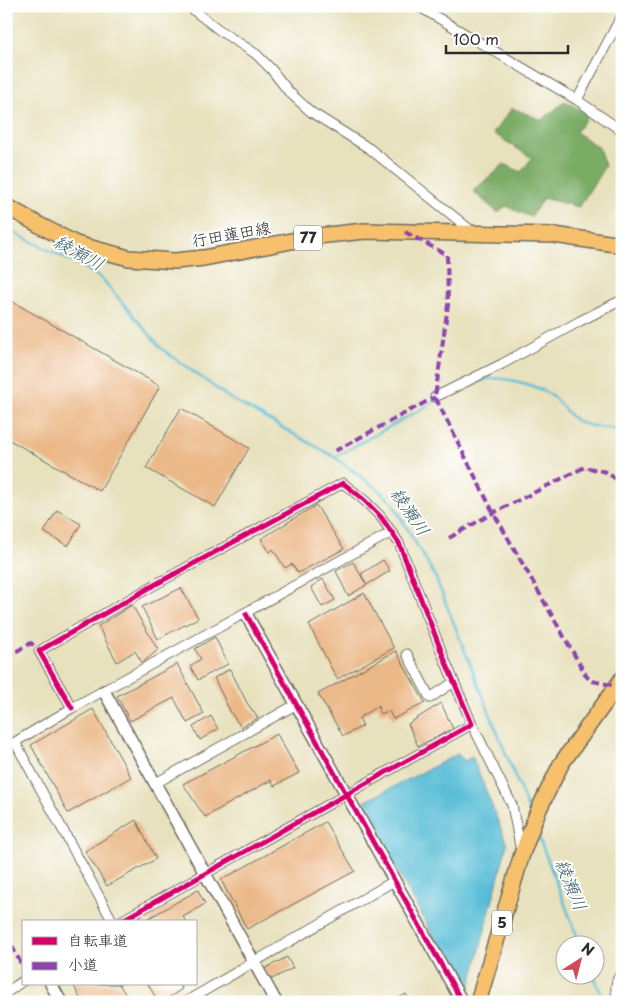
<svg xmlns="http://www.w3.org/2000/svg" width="628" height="1008" viewBox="0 0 628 1008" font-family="'Playpen Sans','Klee One',sans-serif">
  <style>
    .forest { fill: #7aac66; stroke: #526c48 }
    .water { fill: #58bdd6; stroke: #427480 }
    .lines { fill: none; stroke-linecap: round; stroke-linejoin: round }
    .stream { stroke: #58bdd6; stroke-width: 2.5 }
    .building { fill: #ebb887 }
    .minor-casing { stroke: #6d6b5e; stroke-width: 11 }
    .tertiary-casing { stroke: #6d6b5e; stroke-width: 14 }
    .primary-casing { stroke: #6d6b5e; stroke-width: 18 }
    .minor { stroke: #fff; stroke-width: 9 }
    .tertiary { stroke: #fff; stroke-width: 11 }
    .primary { stroke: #f7c06c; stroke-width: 15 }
    .quiet { stroke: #8e44ad; stroke-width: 4; stroke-dasharray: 8 4; stroke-linecap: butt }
    .cycleway-casing { stroke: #fff; stroke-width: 8 }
    .cycleway { stroke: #d6006c; stroke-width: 5 }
    .labels { text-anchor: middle; stroke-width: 4; stroke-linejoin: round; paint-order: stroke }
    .shield { fill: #fff; stroke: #6b6b6b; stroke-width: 1 }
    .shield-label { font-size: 15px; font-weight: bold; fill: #2b2b2b }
    .street-label { font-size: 16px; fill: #2b2b2b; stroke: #fff }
    .water-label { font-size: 18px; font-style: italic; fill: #3b5e67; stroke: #fff }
  </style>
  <rect width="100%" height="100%" fill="#fff"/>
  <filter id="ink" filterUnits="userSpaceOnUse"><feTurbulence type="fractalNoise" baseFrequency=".02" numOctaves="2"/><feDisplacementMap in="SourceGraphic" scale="10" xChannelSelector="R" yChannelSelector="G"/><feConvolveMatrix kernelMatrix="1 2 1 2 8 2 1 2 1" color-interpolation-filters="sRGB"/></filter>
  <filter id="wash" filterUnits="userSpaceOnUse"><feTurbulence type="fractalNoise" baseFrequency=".0096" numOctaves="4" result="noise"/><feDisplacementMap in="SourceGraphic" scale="20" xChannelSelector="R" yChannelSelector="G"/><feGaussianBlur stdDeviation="1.12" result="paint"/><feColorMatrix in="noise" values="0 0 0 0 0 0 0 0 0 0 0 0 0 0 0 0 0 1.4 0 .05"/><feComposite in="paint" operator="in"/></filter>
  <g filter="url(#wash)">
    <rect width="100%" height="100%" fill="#e8e1bd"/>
    <path class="forest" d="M565 101 589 115 576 132 599 148 605 166 579 207 543 198 531 217 506 206 498 213 473 191 504 164 521 172 532 158 493 133 512 108 542 120Z"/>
    <path class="water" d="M458 754 465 761 472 756 507 844 469 992 465 993 360 804Z"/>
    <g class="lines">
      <path class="stream" d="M6 229 85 268 103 280 162 349 231 399 333 456 379 490 393 504 435 576 530 814
        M452 393C463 389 476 381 488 379 505 376 540 386 553 397 562 404 566 414 577 421 589 428 608 427 622 430
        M335 457 436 401
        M536 830 581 946
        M594 976 604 1002"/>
    </g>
    <g id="blocks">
      <path class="building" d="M6 298 160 386 100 491 6 438Z
        M181 408 249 448 215 507 146 468Z
        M316 505 344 549 298 573 292 564 285 568 273 549 270 552 261 539Z
        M57 510 81 524 68 546 44 532Z
        M383 560 390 571 348 596 336 571 353 562 366 584 361 574Z
        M323 579 335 600 322 607 311 587Z
        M181 588 198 618 158 639 142 607Z
        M364 593 394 648 337 679 309 625Z
        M132 605 158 650 142 663 135 651 117 662 98 626Z
        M215 637 228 664 198 680 190 666 201 659 195 649Z
        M396 651 425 703 393 719 389 711 380 714 378 706 359 718 363 726 343 736 318 694Z
        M177 664 204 714 187 723 174 698 130 721 117 696Z
        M230 669 247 703 258 718 241 727 231 713 214 678Z
        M441 703 453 729 418 746 408 724Z
        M93 709 131 777 68 813 31 745Z
        M211 716 218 729 200 740 193 727Z
        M277 734 299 773 274 786 271 780 205 817 183 784Z
        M136 820 156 859 107 886 85 851Z
        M325 822 355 871 247 929 221 880Z
        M198 890 205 904 183 917 186 922H142Z
        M287 957 293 968 270 980 264 969Z
        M73 984H119L130 1002H82Z
        M148 984H180L182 989 162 1002H158Z
        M406 994 410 1002H391Z"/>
    </g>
  </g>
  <g filter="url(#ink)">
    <use href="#blocks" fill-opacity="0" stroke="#6d6b5e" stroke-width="1"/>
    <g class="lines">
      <g class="minor-casing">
        <path id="minor" d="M188 6 222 32 256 54 271 69 289 92 311 112 370 149 473 232
          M418 6 577 100 622 131
          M577 100 622 15
          M435 397 502 364 580 321 622 300
          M407 654 430 698 454 682
          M72 708 39 651 156 584 343 483 364 500 381 517 399 543 444 658 472 724 119 922
          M472 724 512 805 521 851
          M156 783 295 705
          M113 922 15 742 72 708 392 532
          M6 993 24 980
          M185 1002 394 881
          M618 1002C615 989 614 982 622 972"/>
      </g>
      <g class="tertiary-casing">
        <path id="tertiary" d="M246 614 462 1002
          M104 691 276 1002
          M51 984 61 1002"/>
      </g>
      <g class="primary-casing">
        <path id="primary" d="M6 206 41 226 76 244 129 258 175 261 204 258 317 236 365 231 554 235 622 245
          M478 1002 522 854 538 811 561 764 622 679"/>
      </g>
      <use href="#minor" class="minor"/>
      <use href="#tertiary" class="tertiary"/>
      <use href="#primary" class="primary"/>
      <path class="quiet" d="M405 232 447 255 448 305 435 397 492 510 587 677 592 681 617 686
        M335 451 435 397
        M449 538 491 514 585 467 606 472 622 483
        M6 657 31 643 39 651
        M6 935 24 969"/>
      <g class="cycleway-casing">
        <path id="cycleway" d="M246 614 462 1002
          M72 708 39 651 156 584 343 483 364 500 381 517 399 543 444 658 472 724 119 922"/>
      </g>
      <use href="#cycleway" class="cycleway"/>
    </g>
  </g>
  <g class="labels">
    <g class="shield">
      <rect x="294" y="225.5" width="28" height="25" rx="4"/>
      <rect x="492" y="910.5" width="20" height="25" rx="4"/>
    </g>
    <g class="shield-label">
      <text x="308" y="243">77</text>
      <text x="502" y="928">5</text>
    </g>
    <g class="street-label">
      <text transform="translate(231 234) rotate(-10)" y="6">行田蓮田線</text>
    </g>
    <g class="water-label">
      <text transform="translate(79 253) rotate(29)" y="6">綾瀬川</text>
      <text transform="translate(410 512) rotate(56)" y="6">綾瀬川</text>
      <text transform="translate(571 885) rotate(68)" y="6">綾瀬川</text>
    </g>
  </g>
  <rect width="628" height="1008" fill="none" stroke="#fff" stroke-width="25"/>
  <rect x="22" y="920" width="175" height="65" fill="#ffffff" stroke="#aaaaaa"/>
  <rect x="32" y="937" width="25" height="8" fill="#d6006c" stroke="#aaaaaa"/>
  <text x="68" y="946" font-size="15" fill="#2b2b2b">自転車道</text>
  <rect x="32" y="962" width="25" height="8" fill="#8e44ad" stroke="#aaaaaa"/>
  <text x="68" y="970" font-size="15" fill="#2b2b2b">小道</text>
  <g transform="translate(580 960) rotate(36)"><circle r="24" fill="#ffffff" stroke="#aaaaaa"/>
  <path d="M0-4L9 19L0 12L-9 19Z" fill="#d1495b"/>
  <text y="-8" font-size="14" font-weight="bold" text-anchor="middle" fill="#2b2b2b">N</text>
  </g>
  <path d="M446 45v8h122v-8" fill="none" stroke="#2b2b2b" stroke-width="2.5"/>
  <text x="453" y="45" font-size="15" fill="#2b2b2b" stroke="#ffffff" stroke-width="4" paint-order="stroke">100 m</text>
</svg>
